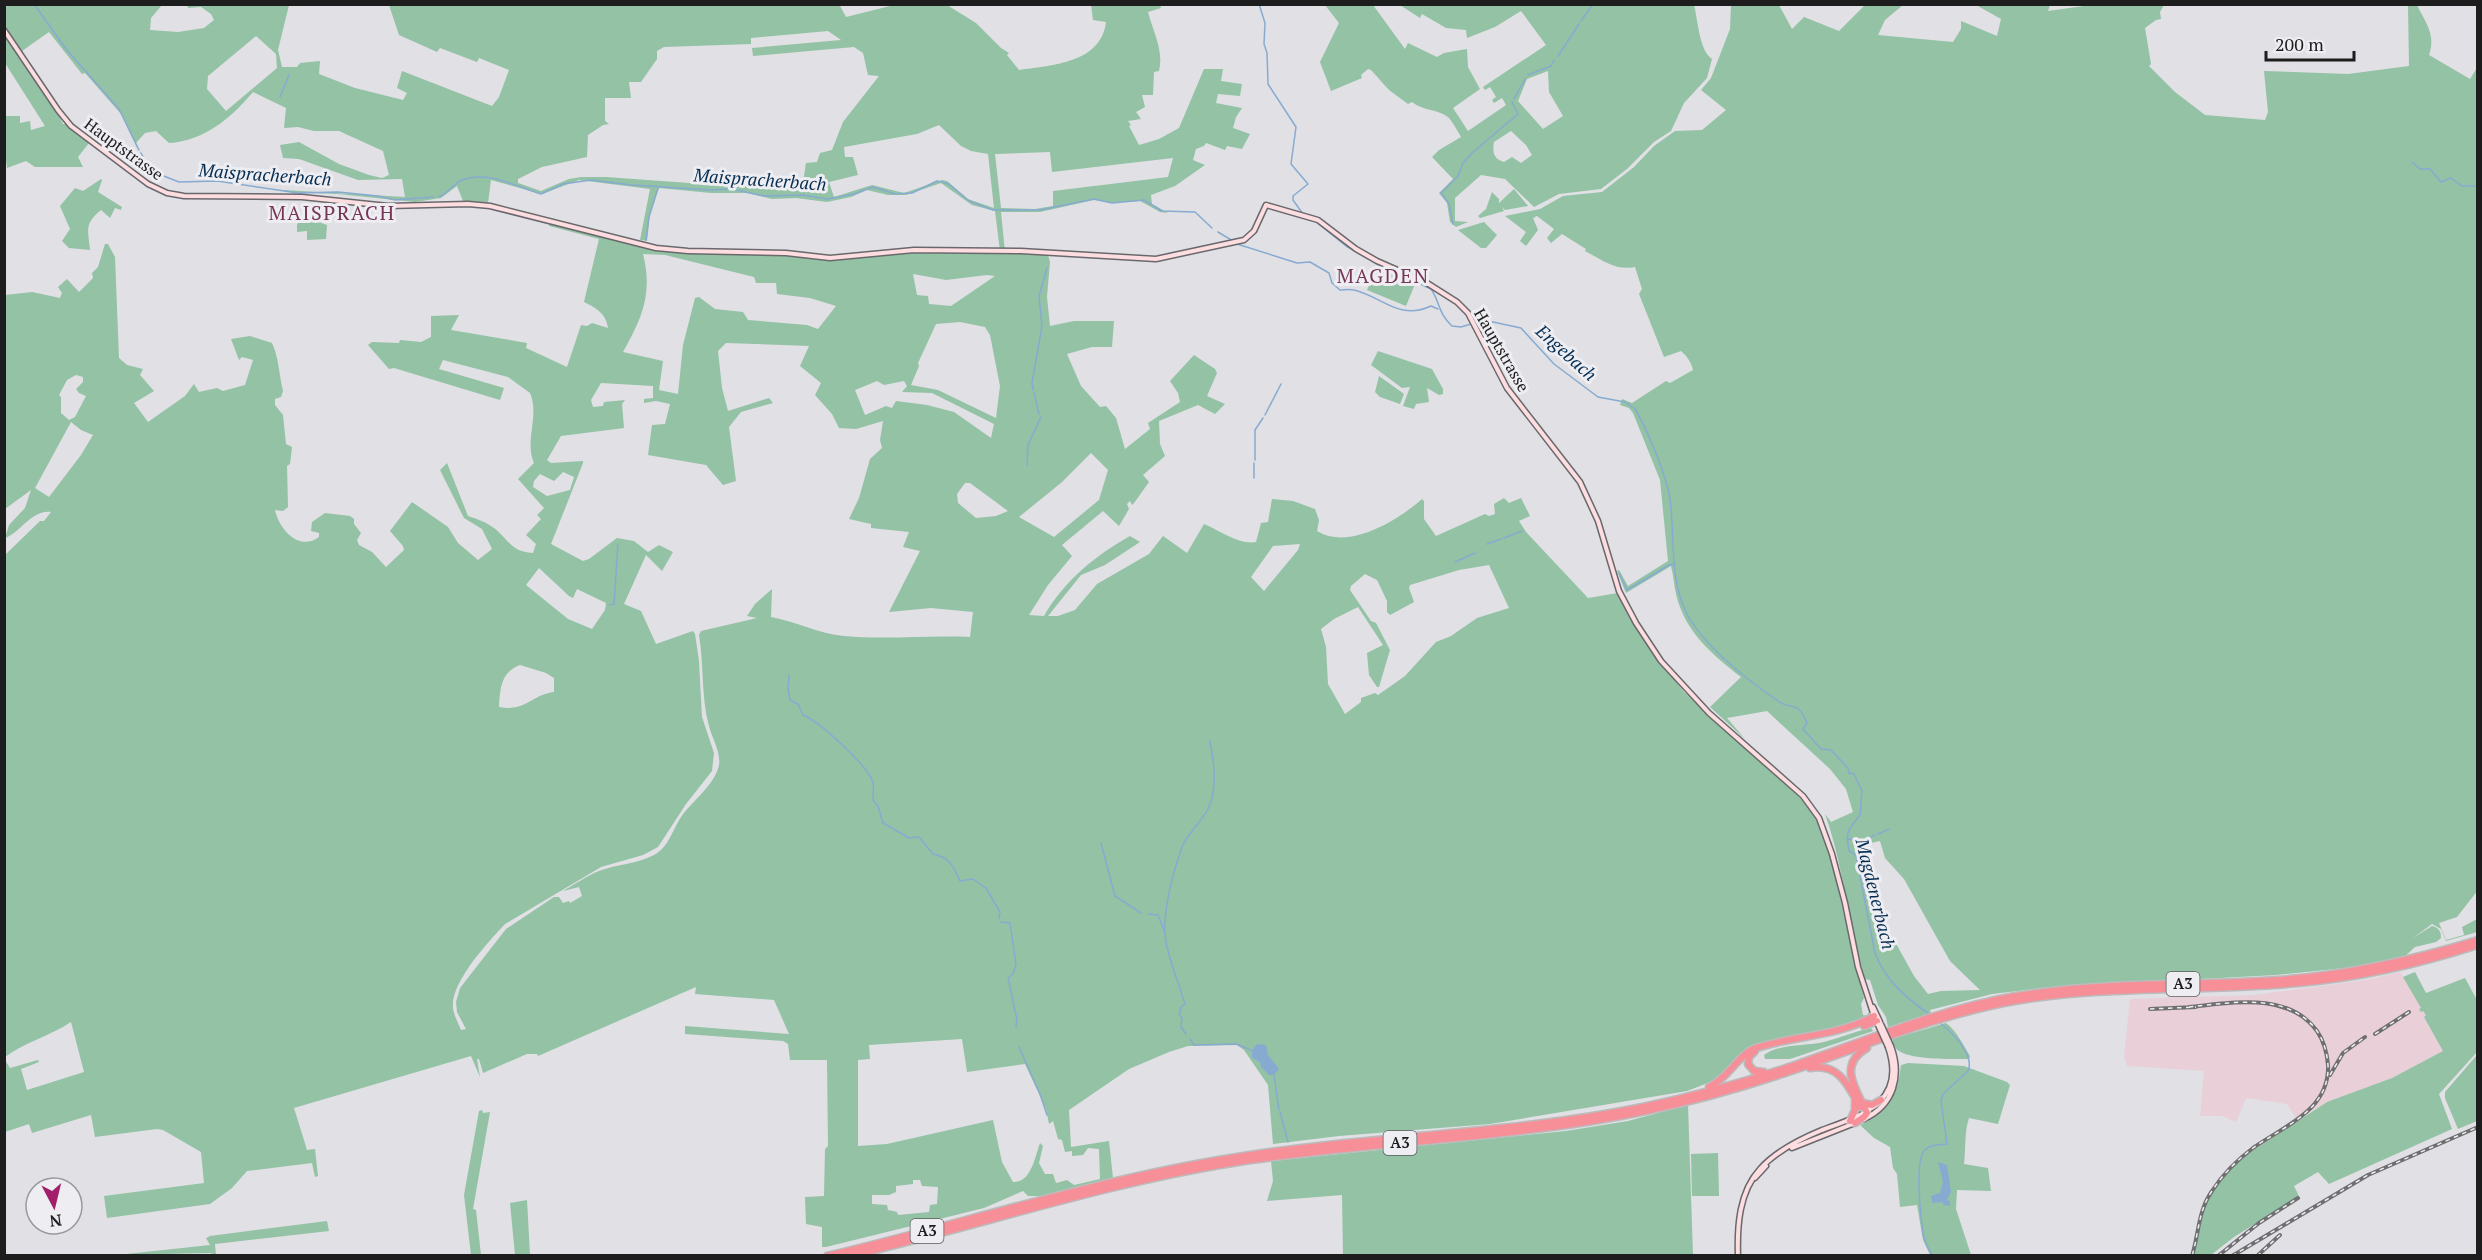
<svg xmlns="http://www.w3.org/2000/svg" width="2482" height="1260" viewBox="0 0 2482 1260" font-family="'PT Serif',serif">
  <style>
    .industrial { fill: #e9cfd7 }
    .green { fill: #93c2a5; fill-rule: evenodd }
    .water { fill: #87abd0 }
    .lines { fill: none; stroke-linecap: round; stroke-linejoin: round }
    .stream { stroke: #87abd0; stroke-width: 1.5 }
    .secondary-casing { stroke: #69696d; stroke-width: 7 }
    .highway-casing { stroke: #bbbbbc; stroke-width: 9 }
    .secondary { stroke: #fddde0; stroke-width: 4 }
    .highway { stroke: #f78f99; stroke-width: 6 }
    .rail-casing { stroke: #6f6f71; stroke-width: 4 }
    .rail { stroke: #eeedf2; stroke-width: 1.5; stroke-dasharray: 4.5; stroke-linecap: butt }
    .secondary-bridge-casing { stroke: #69696d; stroke-width: 7; stroke-linecap: butt }
    .secondary-bridge { stroke: #fddde0; stroke-width: 4 }
    .labels { text-anchor: middle; stroke-width: 6; stroke-linejoin: round; paint-order: stroke }
    .shield { fill: #eeedf2; stroke: #5c5b5e; stroke-width: 1.5 }
    .shield-label { font-size: 15px; font-weight: bold; fill: #1d1d1e }
    .street-label { font-size: 16px; fill: #1d1d1e; stroke: #eeedf2 }
    .water-label { font-size: 18px; font-style: italic; fill: #042d51; stroke: #eeedf2 }
    .quarter-label { font-size: 20px; letter-spacing: 1.5px; fill: #763556; stroke: #eeedf2 }
  </style>
  <rect width="100%" height="100%" fill="#e0e0e5"/>
  <path class="industrial" d="M2400 972 2422 1008 2420 1010H2423L2426 1015 2424 1017 2444 1051 2392 1078 2327 1102 2297 1120 2287 1104 2246 1098 2236 1122 2222 1116H2200L2204 1071 2127 1066 2124 1057 2130 999 2254 995 2366 980Z"/>
  <path class="green" d="M839 4 846 17 894 5H947L976 23 1001 48 1009 53 1007 55 1019 70C1053 65 1101 63 1106 22L1093 20 1091 5H1160L1161 8 1148 12C1153 32 1164 50 1159 71L1154 72 1153 95H1142L1145 107 1136 112 1141 119 1128 121 1131 125 1129 126 1139 145 1159 139 1179 128 1204 69H1223L1221 81 1242 84 1240 96 1218 94 1216 103 1242 108 1236 117 1233 128 1250 134 1242 149 1227 146 1225 150 1206 143 1204 146 1196 149 1193 160 1205 165 1175 186 1151 195 1152 204 1168 213 1160 212 1140 201 1111 203 1094 200 1040 212H1001L1005 252 1048 255 1050 262 1047 297 1050 326 1074 321H1114L1112 347H1092L1067 354 1081 386 1100 407 1106 406 1116 418 1125 449 1150 429 1148 423 1180 402 1178 393 1170 381 1194 355 1215 369 1217 373 1207 396 1225 404 1215 414 1198 405 1159 421 1160 444 1165 456 1143 475 1149 482 1134 503 1132 505 1130 501 1127 504 1129 509 1119 526 1103 511 1062 545 1072 556 1048 585 1029 615 1044 616C1064 581 1096 555 1130 536L1140 542 1105 565 1081 575 1048 616H1058L1075 610 1097 584 1149 554 1163 536 1187 553 1204 524C1220 531 1239 545 1256 542L1261 523 1268 522 1272 499 1293 501 1315 509 1319 520 1317 531C1349 551 1398 520 1422 499L1424 501V519L1436 536 1485 514 1489 516 1495 514 1494 504 1504 498 1509 503 1521 498 1530 516 1519 521 1526 532 1588 598 1618 593 1647 644 1684 692 1811 808 1827 842 1864 998 1861 1004 1863 1015 1867 1016 1869 1012 1866 1003 1870 1010 1869 1016 1843 1026 1757 1045 1721 1078 1687 1091 1490 1124 1339 1136 1273 1144 1268 1085 1244 1050 1237 1045 1188 1046 1169 1052 1129 1069 1069 1110 1071 1147 1109 1141 1113 1178 1042 1196H1028L1023 1191 984 1208 826 1247H822V1227L806 1224 805 1197 824 1196 825 1149 828 1146 827 1060H790L788 1044 783 1041 685 1034V1026L789 1034 774 1000 695 994 696 987 538 1056 537 1054H527L483 1073 479 1059H477L480 1077 471 1056 294 1108 307 1150 315 1149 318 1176 315 1177 312 1163 247 1171 232 1188 210 1204 107 1218 104 1196 204 1183 201 1152 163 1130 157 1129 95 1137 91 1115 32 1133 29 1124 5 1132V1060L10 1068 38 1060 39 1062 21 1069 27 1090 84 1072 71 1022C50 1036 25 1042 5 1057V555L40 521H44L51 512C32 509 20 533 5 538L9 525 25 508 31 490 5 509V295L32 292 60 298 62 293 58 287 67 279 79 292 93 278 92 273 98 267 105 244H108L115 257 119 358 127 365 143 369 140 375 154 391 134 403 148 422 185 396 194 384 199 392 217 388 223 391 245 385 253 360 242 357 239 360 231 339 250 336 272 343C279 358 279 375 283 391L281 397 275 399V405L283 415 286 444 292 447 290 464 287 466 288 507 283 511 275 510C279 529 299 552 319 537V533L311 531 312 522 325 513 350 516 354 519V524L361 533 357 540 359 545 372 552 386 567 404 550 403 546 390 531 412 502 448 527 458 543 478 560 492 549 482 529 464 518 440 470 447 463 468 516C477 519 486 522 494 528 509 540 511 552 533 553L536 544 526 535 541 519 537 515 544 508 518 479 534 463C524 440 540 416 530 393L508 377 443 360 439 369 504 388 500 400 394 368 389 369 368 345 372 342 399 343 400 340 421 342 431 337V316L459 315 451 330 527 343 526 348 567 367 581 325 587 326 592 323 608 328C606 313 596 308 584 302L599 239 549 226V223L655 249 770 253 841 259 913 251H1000L995 211 972 205 941 183 906 195H888L867 190 851 197 827 202 796 198 772 199 747 193H711L659 188 650 214 647 241 640 240 650 189 579 180 542 194 491 180 488 203 463 201 457 186 441 198 415 202 338 194 285 192 284 190 405 197 402 179 358 180 299 159 283 158 280 145 299 142 339 164 369 175 382 178 389 175 383 151 339 131H314L298 127 284 128 286 108 253 92C231 118 204 141 169 143L156 131 145 133 136 143 138 150 121 114 85 73 82 74 49 32 22 51 5 26V7L10 5H162L151 18 150 30 178 32 204 28 214 20 211 14 201 7 188 8 187 5H289L278 50 282 67H297L300 63 320 61 319 74 355 88 403 100 407 93 397 88 402 71 492 106 499 97 509 70 479 58 477 62 440 48 437 52 399 35 389 5ZM828 31 841 40 752 48 753 56 854 47 863 53 868 75 879 76 843 122 832 150 820 153 817 162 806 163 803 183H816V189H767V181L730 177H727L724 183 717 185 606 177H581L569 179 541 191 518 183V179L542 167 587 157 588 135 603 125 609 124 605 121V98H631L629 82H641L657 59V51L664 47 751 44V38ZM256 36 276 54 277 68 226 111 207 89 208 76ZM939 125 961 146 971 151 988 154 994 208 968 199 947 181 942 180 904 193 872 185 834 197 829 182 858 175 853 157H845L844 147 917 134ZM1050 152 1052 172 1173 158 1168 177 1053 191V206L1035 209 1001 208 995 154ZM643 254 665 255 754 277 756 283H776L777 294 810 298 836 306 818 329 807 325 748 320 743 312 715 309 699 297 695 298 683 345 678 394 659 390 663 361 623 352C642 318 653 294 643 254ZM913 274 946 280 987 275 995 276 951 306 929 304 928 296 917 295ZM960 322 985 327 990 335 1000 386 996 418 938 390 911 385 919 366 918 363 936 324ZM726 343 809 346 800 366 821 383 815 395 832 414 839 428 856 429 883 421 880 440 882 448 870 459 859 498 849 519 871 524V528L909 532 903 547 920 551 889 612 931 608 973 612 970 637C928 635 885 640 844 636 819 634 795 621 771 617L772 589 755 604 747 616 757 618 701 631 699 635C704 665 701 697 709 726 712 738 721 752 719 765 715 785 692 801 681 817 673 829 669 846 656 854 638 864 617 864 599 871 586 876 574 885 563 891L579 887 582 896 570 903 569 901 563 903 559 897H554L506 929 460 988 456 1002 457 1012 466 1029 461 1030C458 1023 454 1015 453 1008 450 983 488 942 505 924L601 867 643 855 658 847 686 804 712 771 714 753 702 717 699 661 695 634 693 631 656 644 641 611 624 604 646 555 662 571 673 552 659 545 648 552 634 541 617 538 589 559 583 561 551 544 583 463V461L551 463 547 460 561 436 624 428 622 404 625 400 604 402 603 406 593 407 591 400 601 383 653 386V398L644 399V403L656 401 670 404 665 424 652 425 648 455 706 465 723 485 736 481 729 427 741 412 773 403 769 398 728 411 722 388 718 351ZM76 375 83 377V382L76 389 79 393 86 396 75 417 69 420 61 413V397L59 395 67 380ZM877 381 884 385 904 381 907 386 902 392 932 393 994 424 991 438 954 412 927 405 896 401 892 408 886 406 865 415 855 390ZM71 422 81 430 93 435 81 455 49 497 35 488ZM1091 453 1108 470 1099 500 1054 537 1019 517 1062 482ZM563 472 574 477 570 490 547 496 533 487 534 481 540 474 554 481ZM965 483H970L1008 511 996 516 976 518 958 503 957 494ZM1300 544 1298 550 1264 591 1251 577 1273 546ZM1489 565 1509 608 1477 618 1451 636 1436 642 1405 676 1378 695 1375 693 1361 698V702L1345 714 1328 684 1326 647 1321 629 1334 619 1358 607 1383 645 1367 653 1369 675 1377 687H1379L1390 650 1376 623 1371 621 1350 590 1351 586 1365 574 1377 580 1387 601V612L1390 615 1414 602 1409 588 1410 585 1459 570ZM539 568 569 596 573 598 577 589 606 603 605 610 592 629 568 619 526 585ZM520 665 546 673 554 678V692C531 695 526 712 499 707 500 688 501 672 520 665ZM962 1039 967 1072 1025 1064 1046 1109 1049 1124 1053 1121 1058 1139 1062 1140 1065 1152 1072 1151V1156L1083 1155 1088 1148 1099 1149 1100 1179 1074 1185 1067 1180 1056 1183 1053 1174H1045L1039 1163 1043 1146 1040 1143C1035 1157 1031 1183 1013 1182L1002 1162 993 1120 887 1144 858 1146V1060L870 1059 869 1045ZM913 1180H920L922 1186 938 1187 937 1204 930 1205 929 1212 898 1215 897 1212 888 1210 887 1205 872 1204V1195H889L896 1192V1186L913 1184Z
    M1325 5H1373L1405 49 1408 43 1437 57 1444 53 1467 49 1468 67 1480 89 1453 108 1468 131 1506 105 1502 98 1494 103 1492 100 1496 97 1490 87 1485 90 1483 87 1546 45 1521 11 1495 27 1467 38 1466 30 1446 28 1422 14 1420 18 1400 5H1694C1698 20 1699 50 1712 59L1707 78 1684 103 1671 131 1654 142 1627 169 1601 189 1559 194 1534 207 1505 179 1481 175 1455 198V221L1468 222 1456 227 1450 222 1447 203 1439 193 1453 179 1432 157 1439 150 1461 137 1460 135C1457 130 1453 123 1449 118 1439 109 1423 111 1412 102L1408 104 1389 90 1371 70 1368 69 1361 75 1362 78 1331 91 1320 62 1339 23ZM1548 71 1549 92 1563 116 1543 129 1518 101 1527 79ZM1511 131 1526 145 1532 155 1521 163 1512 157 1504 162C1494 159 1492 153 1494 142Z
    M1731 5H1779L1792 29 1804 17 1839 31 1865 5H1903L1885 20 1878 35 1953 42 1961 29V21L1997 36 2001 19 1976 5H2050L2048 11 2091 5H2164L2160 12 2161 19 2156 20 2145 28 2151 64 2149 66 2175 92 2205 115 2265 120 2268 112 2264 71 2348 74 2409 66 2408 5H2417C2426 24 2436 34 2429 55L2470 79 2477 68 2478 890 2457 917 2439 923 2446 940 2464 935 2462 927 2477 919V932L2446 941 2441 929 2432 924 2413 938 2432 926C2439 928 2441 931 2441 938L2436 942 2415 947 2403 958 2355 967 2276 975 2050 987 1992 994 1930 1010 1931 1013 1888 1027 1886 1017 1878 1005 1870 980 1865 979C1848 925 1844 867 1825 814L1831 822 1853 812 1846 789 1830 769 1767 711 1727 718 1745 739 1710 707 1741 677C1713 655 1687 634 1677 598 1674 588 1674 577 1671 566L1626 593 1617 571 1619 570 1628 586 1668 561 1660 480 1633 413 1629 408 1620 405 1622 399 1632 403 1666 381 1670 383 1693 370C1691 362 1687 356 1681 351L1664 357 1639 294 1642 289 1635 267C1616 271 1602 260 1585 251L1586 249 1562 234 1551 243 1547 238 1554 229 1537 216 1533 218 1538 230 1526 246 1520 241 1526 232 1505 216 1540 209 1563 196 1602 192 1634 167 1654 146 1675 131 1702 130 1726 110 1701 90 1711 78 1730 29ZM1880 841 1885 858 1904 879 1950 961 1980 990 1941 991 1928 994 1914 976 1884 922 1876 920C1865 896 1862 872 1862 845Z
    M4 32 57 111 63 124H67L89 143 78 157 83 167H35L26 161 7 168 6 160H4L5 116H20V123L30 121 31 130 45 126 5 63Z
    M101 179 102 180 98 192 122 207 121 210 115 208 110 218 101 210C84 224 88 229 90 250L69 248 62 241 70 229 60 206 75 188 83 191Z
    M1514 189 1528 206 1505 210 1502 207 1504 211 1480 218 1478 216 1486 209 1492 192 1499 199V203Z
    M302 220H313L327 225 326 239 307 240V231L297 232V224Z
    M1484 222 1497 235 1486 248H1481L1458 230Z
    M1378 266 1415 284 1406 306 1367 290Z
    M1378 351 1432 369 1443 389V394L1439 395 1427 388 1429 402 1416 404 1414 409 1403 406 1410 387 1402 388 1371 365Z
    M1379 376 1404 394 1400 404 1380 397 1375 392Z
    M2415 972 2426 993 2465 978 2477 1000V1052L2439 1094 2452 1129 2329 1184 2318 1172 2294 1186 2299 1196 2234 1237 2211 1255H2193L2199 1221 2207 1201 2223 1178 2243 1157 2327 1102 2392 1078 2443 1051 2424 1017 2426 1015 2423 1011 2421 1012 2419 1009 2421 1008 2403 977Z
    M1946 1023C1957 1031 1963 1045 1970 1056L1969 1059C1953 1059 1912 1060 1899 1051 1895 1049 1894 1044 1892 1039Z
    M1870 1028 1872 1029 1873 1031 1790 1059H1765L1764 1055C1778 1044 1806 1046 1824 1042 1839 1038 1854 1032 1870 1028Z
    M2477 1055V1121L2458 1129 2445 1098V1092Z
    M1908 1063 1964 1066 2007 1082 2010 1085 1998 1124 1969 1118C1964 1133 1966 1148 1964 1164L1988 1168 1991 1191 1957 1190 1956 1209 1971 1255H1930L1923 1240 1917 1205 1900 1207 1897 1174 1893 1168 1890 1147 1874 1138 1860 1125C1887 1112 1898 1094 1901 1065Z
    M1688 1105 1693 1255H1343L1342 1195 1267 1201 1273 1181 1271 1161 1566 1131 1628 1121Z
    M482 1110 483 1113 490 1112 473 1209 476 1210 481 1255H471L464 1195 479 1111Z
    M1718 1153 1719 1196H1692L1691 1154Z
    M527 1200 530 1255H515L510 1203Z
    M327 1221 329 1231 215 1244 216 1255 210 1253 117 1255 210 1245 206 1238 210 1236Z"/>
  <path class="water" d="M1257 1044 1266 1045 1268 1055 1279 1069 1274 1075H1269L1261 1067 1260 1062 1252 1058V1050Z
    M1938 1162 1947 1165 1951 1192 1947 1200 1950 1201V1206L1944 1205 1942 1202 1932 1203 1931 1196 1940 1193 1943 1182Z"/>
  <g class="lines">
    <path class="stream" d="M34 4 66 49 119 109 139 150
      M1259 4 1265 23 1264 44 1267 53 1268 84 1296 127 1291 164 1308 184 1293 196V200L1303 214
      M1581 21 1593 4
      M1558 56 1579 24
      M1528 75 1551 66 1554 60
      M280 97 289 75
      M1514 99 1525 79
      M141 153 147 165 156 173 179 182 217 181 298 193 338 192 378 196 395 200 433 197
      M2412 162 2420 169H2430L2441 182 2451 178 2462 186H2478
      M439 197C448 193 453 184 462 180 488 170 517 187 541 194L563 184 591 180 632 185 710 190 732 189 764 196 803 195 827 199 854 194 873 187 895 194 912 193 937 181 949 184 969 201 993 210H1040L1094 199 1112 203 1144 200 1162 211 1195 212 1212 228
      M1315 221 1346 246 1381 266 1431 289C1440 302 1438 313 1452 326L1461 327 1471 324
      M1453 224 1449 204 1441 193 1458 176 1463 163 1472 153 1518 114 1512 102
      M1218 232 1233 241
      M646 240 649 217 658 188
      M1237 244 1297 263 1310 262 1329 273 1332 283 1340 290C1344 290 1350 289 1354 290 1383 297 1399 321 1431 306L1438 309
      M1475 322H1493L1521 328 1554 364 1598 397 1625 402 1635 409C1647 429 1667 477 1670 499 1675 537 1669 582 1688 616 1707 649 1746 679 1778 701 1792 711 1797 699 1807 723L1803 729 1821 749 1831 750 1848 768 1849 773 1854 774 1862 791 1860 815C1849 830 1845 830 1849 851L1856 855 1875 953C1885 980 1906 998 1929 1014
      M1033 390 1032 383 1042 326 1039 296 1047 268
      M1034 393 1039 414
      M1265 415 1281 384
      M1255 460V430L1263 418
      M1027 465 1028 445 1041 417
      M1254 478V463
      M1504 538 1522 531
      M1487 544 1501 539
      M1455 562 1475 553
      M1619 573 1627 590 1669 565 1675 564
      M610 605 614 604 618 544
      M789 675 788 689 790 700 798 704 803 715C820 722 867 765 873 782 874 787 873 794 873 800L878 806 883 823 909 838 919 837 933 854C951 858 953 866 960 881L973 879 986 888 1000 912 999 918
      M1878 834 1889 829
      M1847 839 1865 840 1875 835
      M1101 843 1115 896 1141 913
      M1148 914 1158 915 1165 933
      M1001 922 1010 923 1016 964 1013 974 1008 978 1017 1020 1016 1027
      M1186 1034 1181 1027 1182 1017 1179 1015 1181 1007 1185 1004C1179 984 1170 963 1166 942 1161 916 1173 872 1182 847 1188 833 1201 822 1208 809 1218 788 1214 763 1210 741
      M1190 1039 1194 1045 1236 1044 1251 1050
      M1019 1047 1040 1094 1047 1115
      M1274 1075 1279 1110
      M1280 1112 1288 1142
      M1933 1256C1928 1249 1925 1242 1923 1234 1921 1219 1914 1160 1925 1150 1930 1144 1940 1145 1947 1144L1941 1101 1943 1094 1968 1071C1975 1055 1952 1032 1940 1023"/>
    <g class="secondary-casing">
      <path id="secondary" d="M4 30 58 110 71 126 148 184 167 193 184 196 302 197 388 206 468 204 490 206 656 248 688 251 786 253 830 258 914 250 1021 251 1156 259 1244 240 1254 231 1266 205 1318 220 1356 249 1377 261 1427 283 1457 302 1468 313 1507 388 1580 482 1598 521 1619 591 1636 623 1661 661 1709 713 1803 796 1819 818 1832 854 1845 903 1858 967 1874 1016
        M1873 1007 1880 1022
        M1864 1119C1894 1105 1902 1076 1891 1046
        M1792 1148 1855 1123
        M1755 1178 1766 1166
        M1738 1256C1737 1226 1739 1192 1760 1169 1776 1151 1800 1139 1822 1130 1863 1115 1907 1102 1888 1047"/>
    </g>
    <g class="highway-casing">
      <path id="highway" d="M1864 1026 1877 1021
        M1755 1051 1749 1057 1748 1064 1754 1071 1764 1072
        M1810 1068C1839 1063 1848 1085 1860 1107
        M1709 1087C1728 1078 1736 1058 1753 1049 1793 1035 1837 1037 1874 1016
        M1863 1103 1872 1105 1881 1100
        M1850 1121 1855 1110V1101
        M1855 1123 1864 1117 1867 1113C1856 1089 1837 1065 1867 1048
        M827 1256C962 1224 1094 1180 1231 1158 1368 1135 1507 1135 1643 1107 1695 1096 1748 1081 1798 1064 1870 1039 1941 1009 2016 996 2103 981 2191 986 2278 980 2347 975 2412 960 2478 940
        M850 1256C978 1226 1102 1184 1232 1163 1369 1141 1510 1140 1646 1111 1695 1101 1744 1087 1791 1071 1865 1046 1937 1015 2014 1001 2108 985 2204 992 2298 983 2359 978 2419 964 2478 945"/>
    </g>
    <use href="#secondary" class="secondary"/>
    <use href="#highway" class="highway"/>
    <g class="rail-casing">
      <path id="rail" d="M2189 1007C2231 1003 2288 991 2317 1031 2324 1041 2327 1053 2328 1065 2330 1110 2284 1126 2253 1148 2237 1160 2223 1174 2212 1191 2198 1211 2199 1233 2192 1256
        M2150 1009 2196 1007
        M2375 1034 2409 1012
        M2330 1075 2343 1053 2365 1037
        M2218 1256 2259 1223 2298 1198
        M2232 1256 2368 1175 2478 1127
        M2257 1256 2280 1235"/>
    </g>
    <use href="#rail" class="rail"/>
    <g class="secondary-bridge-casing">
      <path id="secondary-bridge" d="M1881 1024 1891 1046
        M1878 1025 1888 1047"/>
    </g>
    <use href="#secondary-bridge" class="secondary-bridge"/>
  </g>
  <g class="labels">
    <g class="shield">
      <rect x="2166.5" y="972" width="33" height="24" rx="4.5"/>
      <rect x="1383.5" y="1131" width="33" height="24" rx="4.5"/>
      <rect x="910.5" y="1219" width="33" height="24" rx="4.5"/>
    </g>
    <g class="shield-label">
      <text x="2183" y="989">A3</text>
      <text x="1400" y="1148">A3</text>
      <text x="927" y="1236">A3</text>
    </g>
    <g class="street-label">
      <text transform="translate(124 149) rotate(36)" y="6">Hauptstrasse</text>
      <text transform="translate(1502 350) rotate(60)" y="6">Hauptstrasse</text>
    </g>
    <g class="water-label">
      <text transform="translate(265 175) rotate(4)" y="6">Maispracherbach</text>
      <text transform="translate(760 180) rotate(4)" y="6">Maispracherbach</text>
      <text transform="translate(1566 353) rotate(42)" y="6">Engebach</text>
      <text transform="translate(1875 894) rotate(76)" y="6">Magdenerbach</text>
    </g>
    <g class="quarter-label">
      <text x="332" y="220">MAISPRACH</text>
      <text x="1383" y="283">MAGDEN</text>
    </g>
  </g>
  <rect width="2482" height="1260" fill="none" stroke="#1d1d1e" stroke-width="12"/>
  <g transform="translate(54 1206) rotate(173)"><circle r="28" fill="#eeedf2" stroke="#9a9a9d" stroke-width="1.5"/>
  <path d="M0-4.5L10 22L0 15L-10 22Z" fill="#a21d6a"/>
  <text y="-9" font-size="16" font-weight="bold" text-anchor="middle" fill="#1d1d1e">N</text>
  </g>
  <path d="M2266 51v9h88v-9" fill="none" stroke="#1d1d1e" stroke-width="3"/>
  <text x="2275" y="51" font-size="18" fill="#1d1d1e" stroke="#eeedf2" stroke-width="4.5" paint-order="stroke">200 m</text>
</svg>
